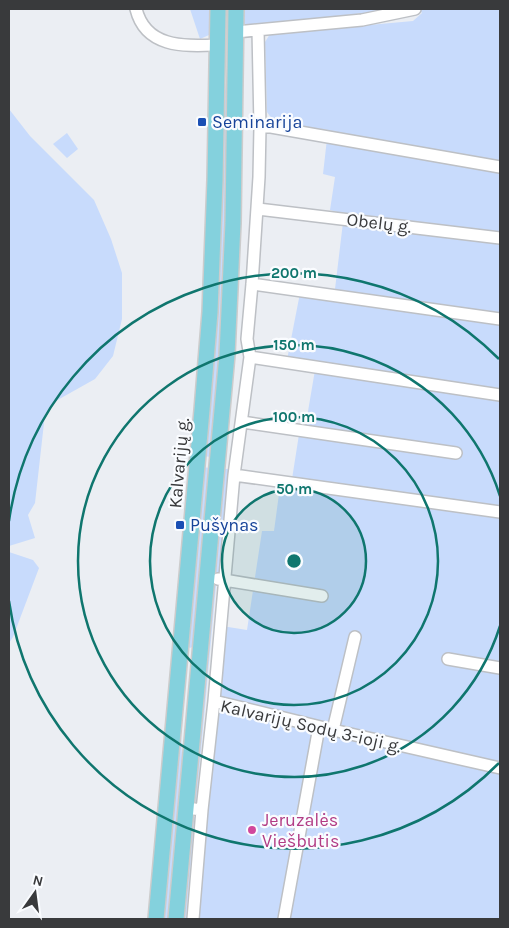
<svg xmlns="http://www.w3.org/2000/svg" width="509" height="928" viewBox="0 0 509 928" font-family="Karla,sans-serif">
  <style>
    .green { fill: #c8dbfc }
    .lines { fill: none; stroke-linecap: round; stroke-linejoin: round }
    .minor-casing { stroke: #bdc0c5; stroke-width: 14 }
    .major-casing { stroke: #ccc; stroke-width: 18 }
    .minor { stroke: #fff; stroke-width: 11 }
    .major { stroke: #84d1dd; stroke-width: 15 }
    .ring { fill: none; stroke: #0f766e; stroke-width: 2.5 }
    .transit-dot { fill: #1a4fb4; stroke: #fafcff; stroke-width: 2 }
    .hotel-dot { fill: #d1479c; stroke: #fafcff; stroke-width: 2 }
    .labels { text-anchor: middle; stroke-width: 4.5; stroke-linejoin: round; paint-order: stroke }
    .transit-label { font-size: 18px; fill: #164399; stroke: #fafcff; text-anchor: start }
    .street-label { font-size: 18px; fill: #393a3c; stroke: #fafcff }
    .hotel-label { font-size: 18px; fill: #b23c85; stroke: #fafcff; text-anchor: start }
    .centre { fill: #0f766e; stroke: #fafcff; stroke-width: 2.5 }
    .ring-label { font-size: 15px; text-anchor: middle; font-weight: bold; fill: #0f766e; stroke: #fafcff; stroke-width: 4.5; stroke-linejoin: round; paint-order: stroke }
  </style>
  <rect width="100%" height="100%" fill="#ebeef3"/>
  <path class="green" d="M190 9H210L209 35 200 39Z
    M241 9H398L251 26 241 23Z
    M419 9H500V919H197L222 626 247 630 262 531H274L281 479H292L300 428 305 429 315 370 286 365 301 288 335 289 344 214 330 210 335 177 323 174 328 130 274 122 267 112 265 42 270 34 413 21 422 13Z
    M224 75 229 115 223 319 211 457 203 456Z
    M9 109 30 136 94 200 111 239 122 273V319L113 356 95 379 54 402 45 414 35 503 28 515 35 538 9 546Z
    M67 133 78 149 67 158 53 144Z
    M233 442 235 445 222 573 217 575 212 573 221 469H230Z
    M202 467 210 468 194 646 190 648 188 647Z
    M9 552 33 560 39 568 13 637 9 643Z
    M216 585 196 806 193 804 213 586Z
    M186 662 181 734 183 778 170 919H162Z
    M193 817H195L186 919H181L191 818Z"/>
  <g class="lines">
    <g class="minor-casing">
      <path id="minor" d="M136 9C146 49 186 46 218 45
        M236 32 362 20 415 9
        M260 127H271L500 167
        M258 209 500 238
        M252 284 500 319
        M250 357 500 395
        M242 422 456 453
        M234 475 500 512
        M218 579 322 596
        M448 659 500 668
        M214 701 234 475 250 357 247 339 252 284 259 177 260 127 258 30
        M333 730 355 637
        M186 808 202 810 214 701 333 730 500 768
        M193 919 202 810
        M284 919 319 727"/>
    </g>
    <g class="major-casing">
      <path id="major" d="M156 919 202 410 210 312 215 180 218 9
        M176 919 227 355 233 223 236 9"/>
    </g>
    <use href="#minor" class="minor"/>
    <use href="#major" class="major"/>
  </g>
  <circle cx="294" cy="561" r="72" fill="#0f766e" fill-opacity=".12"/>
  <g class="ring">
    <circle cx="294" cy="561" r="72"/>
    <circle cx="294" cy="561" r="144"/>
    <path d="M500 626A216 216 0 1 1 500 496"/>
    <path d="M499 763A288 288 0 0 1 9 601M9 521A288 288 0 0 1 499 359"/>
  </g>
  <g class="transit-dot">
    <rect x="197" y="117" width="10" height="10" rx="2.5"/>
    <rect x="175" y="520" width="10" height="10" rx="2.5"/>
  </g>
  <circle class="hotel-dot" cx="252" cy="830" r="5"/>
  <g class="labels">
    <g class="transit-label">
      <text x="212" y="128">Seminarija</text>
      <text x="190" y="531">Pušynas</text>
    </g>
    <g class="street-label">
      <text transform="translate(379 223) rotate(7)" y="6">Obelų g.</text>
      <text transform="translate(179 463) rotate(-85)" y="6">Kalvarijų g.</text>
      <text transform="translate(311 726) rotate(13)" y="6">Kalvarijų Sodų 3-ioji g.</text>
    </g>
    <g class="hotel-label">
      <text x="262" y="826">Jeruzalės<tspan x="262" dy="21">Viešbutis</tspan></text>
    </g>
  </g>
  <circle cx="294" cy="561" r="8" class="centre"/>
  <g class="ring-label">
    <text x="294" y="278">200 m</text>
    <text x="294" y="350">150 m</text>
    <text x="294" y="422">100 m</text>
    <text x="294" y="494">50 m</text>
  </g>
  <rect width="509" height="928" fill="none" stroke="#393a3c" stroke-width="20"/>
  <g transform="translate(35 893) rotate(14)" stroke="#fafcff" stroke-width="4" paint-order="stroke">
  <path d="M0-4L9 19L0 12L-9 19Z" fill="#393a3c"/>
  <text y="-8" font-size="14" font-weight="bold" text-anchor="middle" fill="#393a3c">N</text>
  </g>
</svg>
